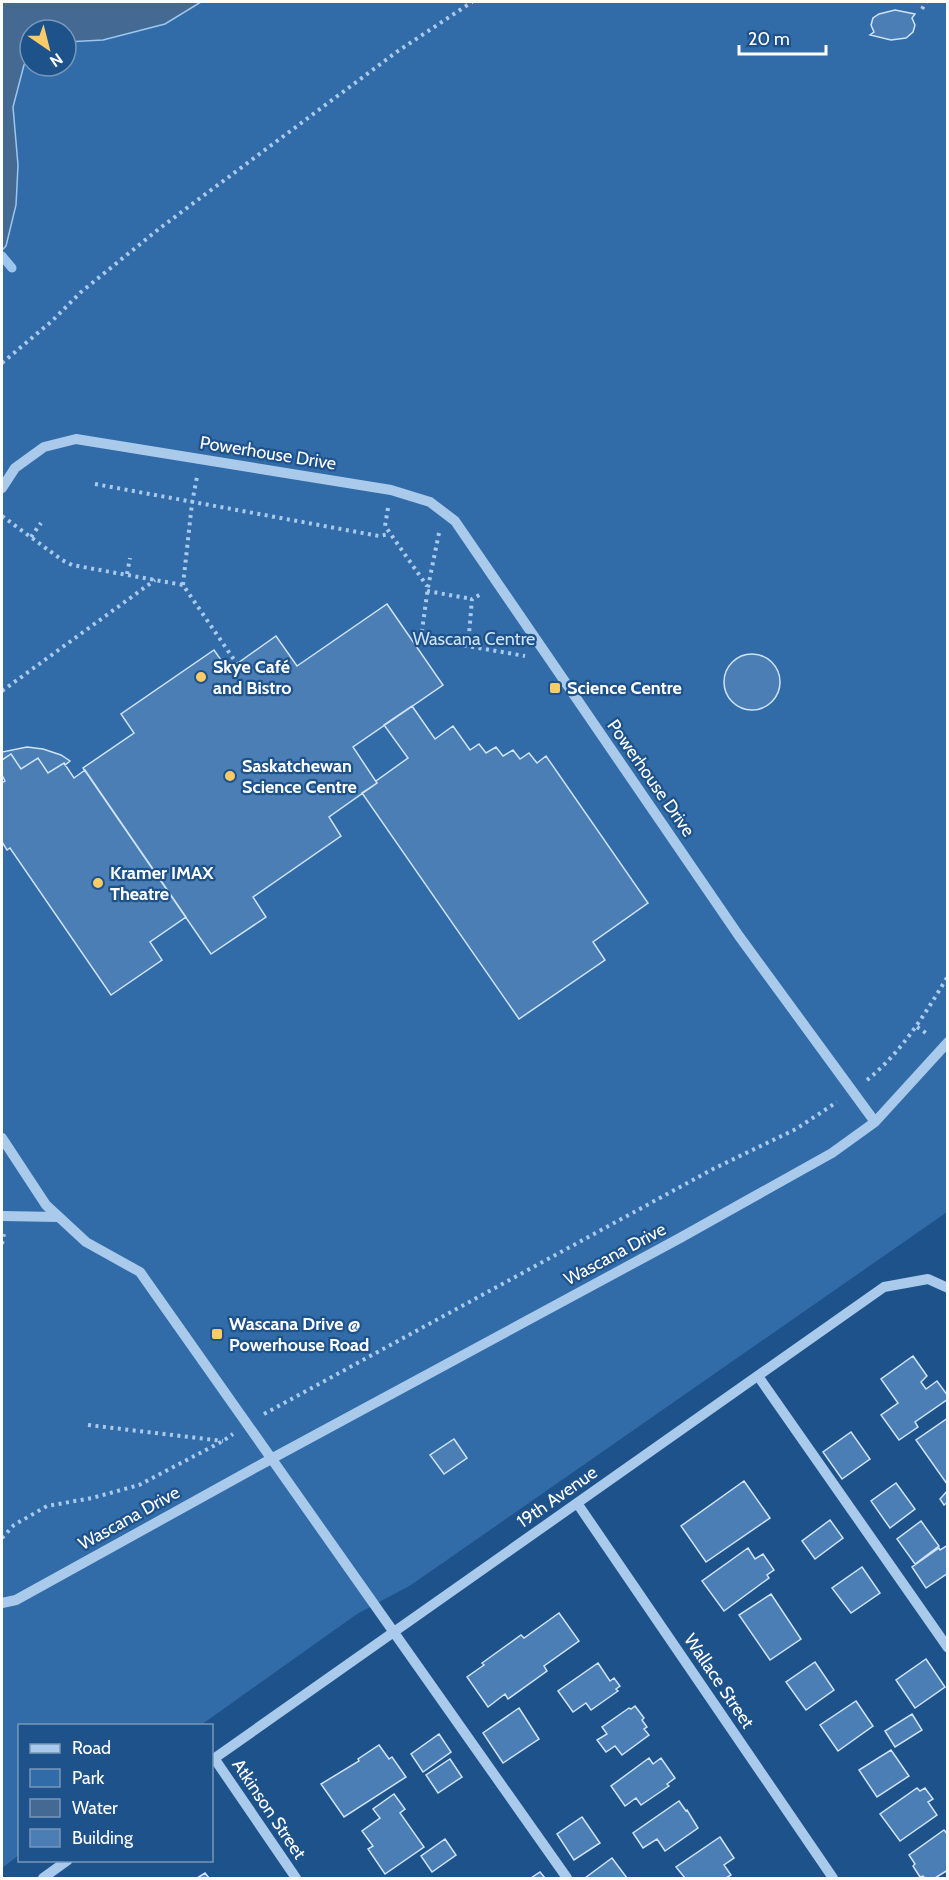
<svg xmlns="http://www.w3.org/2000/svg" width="949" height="1880" viewBox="0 0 949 1880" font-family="Cabin,sans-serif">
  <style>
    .green { fill: #316ca9; fill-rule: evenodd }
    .water { fill: #446a93; stroke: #9dc6ee; stroke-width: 1.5 }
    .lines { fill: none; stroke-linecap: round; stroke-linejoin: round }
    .stream { stroke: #9dc6ee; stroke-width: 9 }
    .building { fill: #4a7eb5; stroke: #cfe3f9; stroke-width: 1.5 }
    .path { stroke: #aacaec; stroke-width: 4; stroke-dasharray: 3 4.5; stroke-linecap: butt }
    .minor { stroke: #aacaec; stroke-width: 10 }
    .poi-dot { fill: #fbcb68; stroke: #1e528b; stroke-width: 2 }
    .labels { text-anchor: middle; stroke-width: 4.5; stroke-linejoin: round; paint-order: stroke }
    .street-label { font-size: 18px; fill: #fff; stroke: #1e528b }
    .park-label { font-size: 18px; fill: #cfe3f9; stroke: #1e528b }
    .poi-label { font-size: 18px; font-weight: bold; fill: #fff; stroke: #1e528b; text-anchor: start }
  </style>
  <rect width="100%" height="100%" fill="#1e528b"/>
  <path class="green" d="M2 2H947V1212L411 1585 357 1614 201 1725 20 1726 19 1855 2 1868ZM30 30H66V66H30Z"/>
  <path class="water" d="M2 2H201L165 24 103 40 66 42V30H30V60L24 65 13 107 18 165 17 186 16 205 6 246 2 250Z"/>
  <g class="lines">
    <path class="stream" d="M2 256 12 268"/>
  </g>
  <path class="building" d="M895 10 915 14 912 18 915 25 913 32 906 38 891 40 870 35 874 32 871 25 873 18 879 14Z
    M387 604 443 685 353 747 377 783 329 817 341 836 253 897 266 917 211 954 83 768 134 733 121 714 214 650 228 670 276 636 297 666Z
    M724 682a28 28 0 1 1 56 0a28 28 0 1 1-56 0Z
    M412 706 435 739 453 726 470 750 479 744 486 753 496 747 503 756 513 750 520 759 529 753 537 763 546 756 648 903 593 942 605 960 519 1019 362 793 377 783 376 781 408 758 384 725Z
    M27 747 43 749 61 755 70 761 65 765 64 763 48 773 38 758 21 769 11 754 2 760V752Z
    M11 754 21 769 38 758 48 773 64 763 74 778 85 770 186 917 150 942 162 960 111 995 10 848 7 850 2 842V783L5 781 2 775V760Z
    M913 1356 927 1376 921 1382 926 1389 937 1381 948 1396V1399L915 1422 918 1427 899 1440 881 1415 898 1403 881 1379Z
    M948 1418V1484H947L916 1440Z
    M851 1432 870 1459 842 1479 823 1452Z
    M454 1439 467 1458 444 1474 430 1455Z
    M744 1481 770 1518 706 1562 681 1526Z
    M896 1483 915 1509 890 1528 871 1501Z
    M948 1490V1502L944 1505 940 1499Z
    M830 1520 843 1538 815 1559 802 1541Z
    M921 1521 939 1546 915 1564 897 1539Z
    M948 1545V1573L926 1588 912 1567 939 1548 940 1550Z
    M748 1548 755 1559 763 1554 774 1570 767 1575 769 1578 724 1611 702 1581Z
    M862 1567 880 1593 851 1613 832 1588Z
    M771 1594 801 1639 770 1660 739 1615Z
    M559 1613 579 1641 544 1666 547 1671 508 1699 505 1694 488 1707 467 1677 484 1665 482 1663 521 1635 524 1638Z
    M926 1659 945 1687 915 1708 896 1680Z
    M815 1662 834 1690 806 1710 786 1682Z
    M598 1663 610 1681 614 1678 620 1686 616 1689 618 1691 591 1710 586 1703 573 1712 558 1691Z
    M856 1701 873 1726 838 1751 820 1725Z
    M635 1706 644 1718 642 1720 647 1727 644 1729 649 1735 622 1755 615 1746 606 1752 597 1740 607 1734 602 1727 629 1708 631 1709Z
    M519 1708 539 1739 503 1763 483 1733Z
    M912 1714 922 1730 895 1747 885 1731Z
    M439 1734 451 1752 423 1772 411 1754Z
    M379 1745 389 1759 392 1757 406 1777 344 1817 321 1784 359 1761 358 1759Z
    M891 1750 909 1776 877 1797 859 1770Z
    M649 1758 653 1764 661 1758 675 1778 667 1784 669 1786 641 1805 636 1798 625 1806 611 1786Z
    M450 1759 462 1777 438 1793 426 1775Z
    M917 1788 920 1791 925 1788 933 1799 928 1802 937 1815 900 1841 880 1814Z
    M394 1794 405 1809 400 1813 424 1847 385 1874 368 1849 373 1846 362 1831 380 1818 373 1809Z
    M679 1801 686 1811 687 1810 698 1828 665 1851 657 1839 643 1848 633 1833Z
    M582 1817 600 1843 574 1860 557 1834Z
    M944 1830 948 1835V1870L935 1878H925L923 1876 920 1877 913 1866 915 1864 909 1855Z
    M720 1837 734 1858 724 1865 731 1875 726 1878H685L676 1867Z
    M445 1839 456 1855 432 1872 421 1856Z
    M612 1858 627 1878H585Z
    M540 1872 545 1878H531Z
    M205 1873 209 1878H197Z"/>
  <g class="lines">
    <path class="path" d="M922 9 926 2
      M2 363 52 321 81 292 160 228 398 51 472 2
      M948 461V490
      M95 484 379 536 390 534
      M388 508 385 526 427 586
      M2 516 62 560 72 565 183 585 237 664
      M439 533 428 587 421 638 525 656
      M31 537 41 523
      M127 574 130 558
      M183 585 192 503 197 477
      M427 591 472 599
      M414 643 421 638
      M468 646 472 599 481 594
      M2 691 155 580
      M917 1027 929 1035
      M867 1080C902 1052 925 1014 948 976
      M2 1244 4 1234
      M264 1414 713 1169 796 1129 837 1102
      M88 1425 223 1441
      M2 1538 14 1525 47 1506 92 1498 139 1485 223 1441 233 1434"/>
    <path class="minor" d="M2 488 15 468 44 447 76 439 391 490 430 502 455 521 739 936 875 1122
      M2 1138 46 1205 86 1242 140 1272 567 1878
      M2 1216 58 1217
      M758 1376 948 1648
      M577 1503 833 1878
      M2 1603 16 1600 271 1459 680 1238 832 1153 875 1122 948 1042
      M214 1758 296 1878
      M212 1760 884 1287 928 1279 948 1288
      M43 1878 68 1860"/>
  </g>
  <g class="poi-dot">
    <circle cx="201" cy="677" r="6"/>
    <rect x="549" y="682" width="12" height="12" rx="3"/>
    <circle cx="230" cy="776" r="6"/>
    <circle cx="98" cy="883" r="6"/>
    <rect x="211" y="1328" width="12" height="12" rx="3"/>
  </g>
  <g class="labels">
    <g class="street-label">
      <text transform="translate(268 453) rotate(9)" y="6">Powerhouse Drive</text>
      <text transform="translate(651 778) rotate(55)" y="6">Powerhouse Drive</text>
      <text transform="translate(615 1254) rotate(-28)" y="6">Wascana Drive</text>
      <text transform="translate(557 1497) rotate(-35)" y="6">19th Avenue</text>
      <text transform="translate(129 1518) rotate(-29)" y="6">Wascana Drive</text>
      <text transform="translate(719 1681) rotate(56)" y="6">Wallace Street</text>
      <text transform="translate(269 1809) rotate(56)" y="6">Atkinson Street</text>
    </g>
    <g class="park-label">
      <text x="474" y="645">Wascana Centre</text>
    </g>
    <g class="poi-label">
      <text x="213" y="673">Skye Café<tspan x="213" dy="21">and Bistro</tspan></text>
      <text x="567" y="694">Science Centre</text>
      <text x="242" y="772">Saskatchewan<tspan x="242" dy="21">Science Centre</tspan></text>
      <text x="110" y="879">Kramer IMAX<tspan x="110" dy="21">Theatre</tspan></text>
      <text x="229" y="1330">Wascana Drive @<tspan x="229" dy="21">Powerhouse Road</tspan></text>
    </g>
  </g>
  <rect width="949" height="1880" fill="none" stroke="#ffffff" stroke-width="6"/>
  <rect x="18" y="1724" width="195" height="138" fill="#1e528b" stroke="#7897b9" stroke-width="1.5"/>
  <rect x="30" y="1744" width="30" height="9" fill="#aacaec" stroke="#7897b9" stroke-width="1.5"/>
  <text x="72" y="1754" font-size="18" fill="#ffffff">Road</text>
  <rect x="30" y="1769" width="30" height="18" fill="#316ca9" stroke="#7897b9" stroke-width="1.5"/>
  <text x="72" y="1784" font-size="18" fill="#ffffff">Park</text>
  <rect x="30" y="1799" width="30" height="18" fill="#446a93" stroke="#7897b9" stroke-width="1.5"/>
  <text x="72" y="1814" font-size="18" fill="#ffffff">Water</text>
  <rect x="30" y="1829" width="30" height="18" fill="#4a7eb5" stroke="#7897b9" stroke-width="1.5"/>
  <text x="72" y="1844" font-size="18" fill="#ffffff">Building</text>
  <g transform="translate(48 48) rotate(145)"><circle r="28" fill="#1e528b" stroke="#7897b9" stroke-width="1.5"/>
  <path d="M0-4.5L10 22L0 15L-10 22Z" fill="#fbcb68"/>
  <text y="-9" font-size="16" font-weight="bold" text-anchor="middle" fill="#ffffff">N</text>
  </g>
  <path d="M739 45v9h87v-9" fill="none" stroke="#ffffff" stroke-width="3"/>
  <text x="748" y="45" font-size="18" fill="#ffffff" stroke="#1e528b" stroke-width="4.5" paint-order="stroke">20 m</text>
</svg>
